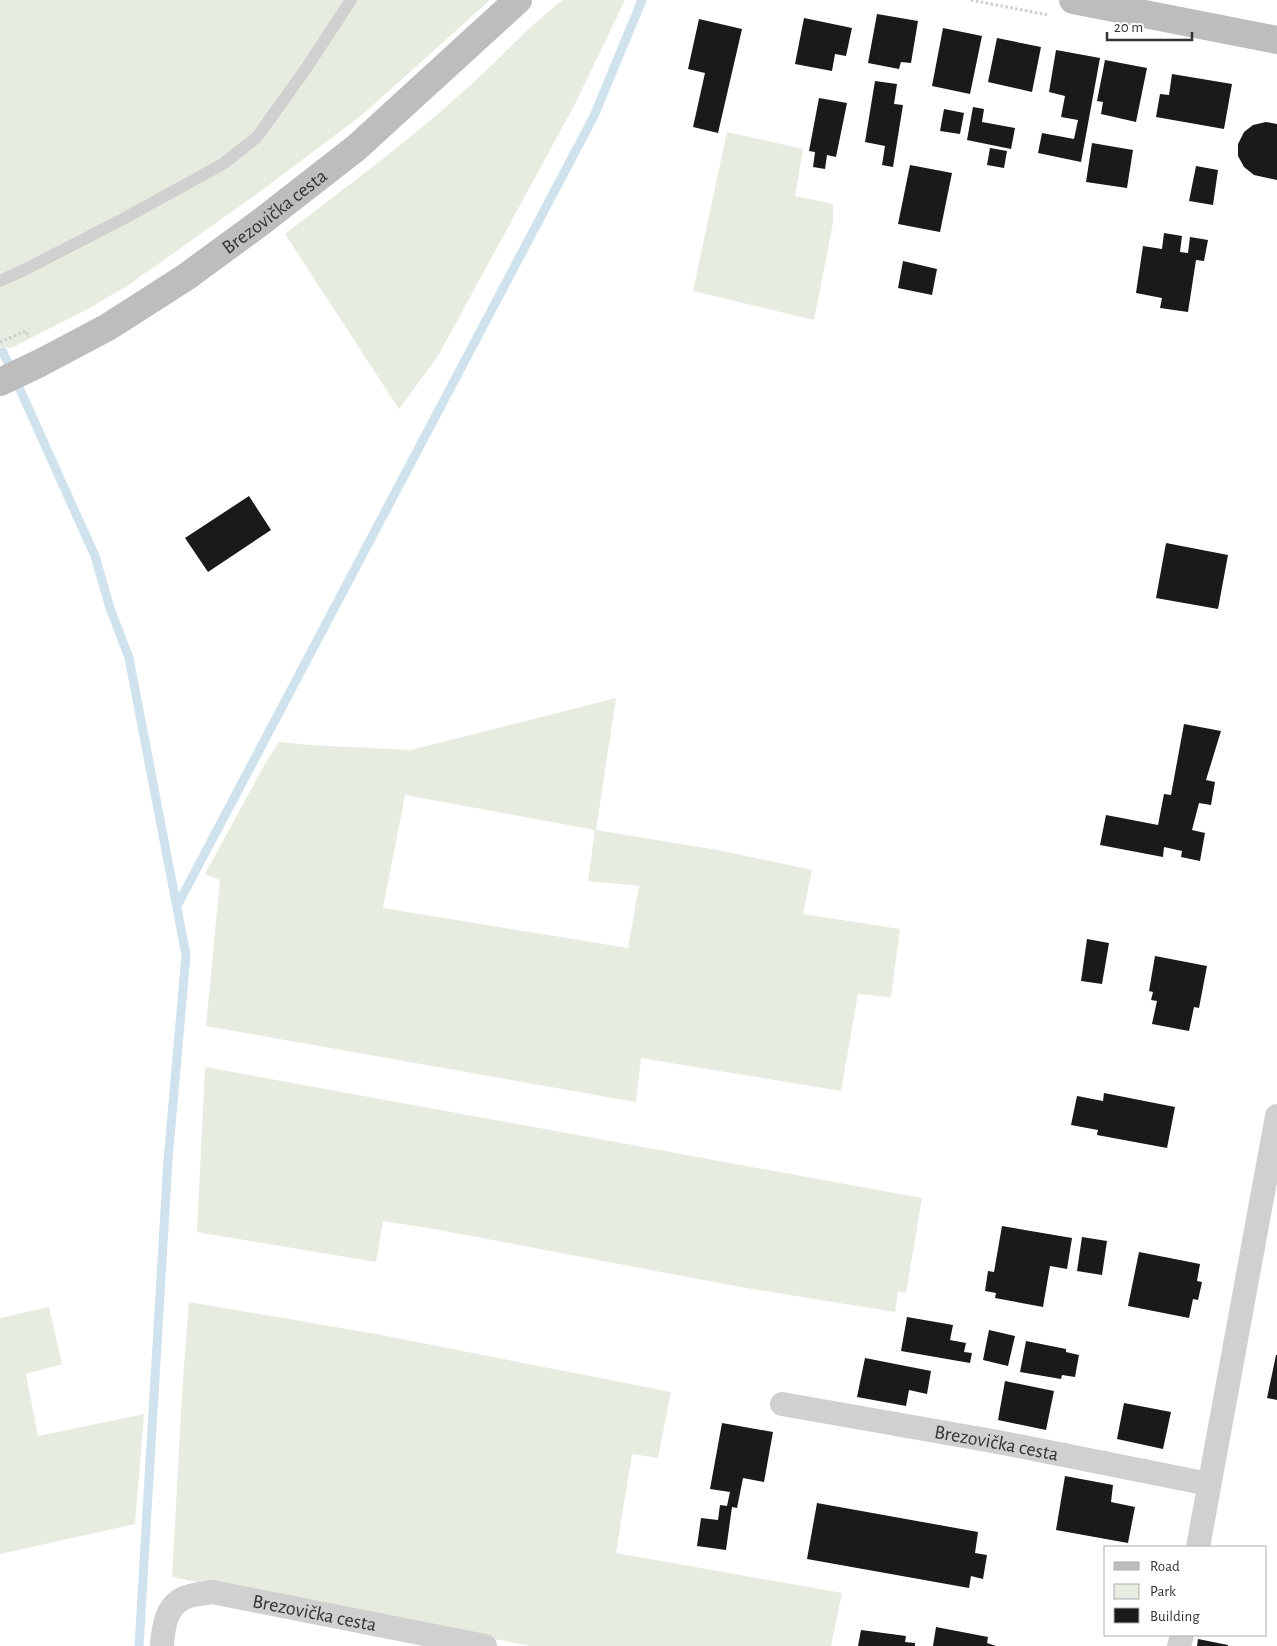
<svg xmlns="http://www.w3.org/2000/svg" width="1277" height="1646" viewBox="0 0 1277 1646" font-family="'Alegreya Sans',sans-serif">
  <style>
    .green { fill: #e6ecdf; fill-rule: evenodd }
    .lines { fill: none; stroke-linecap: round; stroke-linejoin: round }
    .stream { stroke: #cfe2ee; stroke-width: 9 }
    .building { fill: #1a1a1a }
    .path { stroke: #cdcdcd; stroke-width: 3; stroke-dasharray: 2.5 2.5; stroke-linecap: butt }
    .service { stroke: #d0d0d0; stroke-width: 12 }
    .minor { stroke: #d0d0d0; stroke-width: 24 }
    .secondary { stroke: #bdbdbd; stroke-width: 28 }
    .labels { text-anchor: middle; stroke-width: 5; stroke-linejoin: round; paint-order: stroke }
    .street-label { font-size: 20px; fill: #333; stroke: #fff }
  </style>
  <rect width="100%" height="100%" fill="#fff"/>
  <path class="green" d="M0 0H490L362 115 258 193 127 286 86 310 11 348 0 347Z
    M563 0H625L575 104 438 356 399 409 285 234C345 188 406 143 463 92 497 62 527 27 563 0Z
    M727 132 803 149 795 196 833 204V223L814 320 693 291Z
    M616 698 596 830 718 850 812 870 803 914 900 929 891 997 858 994 841 1091 641 1058 636 1102 206 1026 220 880 205 874 266 762 279 742 309 745 411 750ZM405 795 595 830 588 881 639 886 628 948 383 908Z
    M205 1067 922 1198 906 1293 898 1291 895 1312 746 1288 434 1229 383 1221 376 1262 197 1232Z
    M189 1302 376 1334 671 1392 658 1458 632 1454 616 1553 842 1593 831 1646H531L172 1577 183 1378Z
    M49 1307 62 1364 26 1374 38 1436 144 1414 135 1524 0 1554V1318Z"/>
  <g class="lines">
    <path class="stream" d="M0 353 3 352 95 556 110 608 129 658 186 955 168 1160 139 1646
      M177 906 594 116 642 0"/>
  </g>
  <path class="building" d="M877 14 918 21 911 63 901 62 899 69 868 63Z
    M804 18 852 28 846 56 835 54 832 71 795 64Z
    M699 19 742 29 718 133 693 127 705 73 688 69Z
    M943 28 982 36 970 94 932 86Z
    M997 38 1041 47 1032 92 988 82Z
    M1056 50 1100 58 1081 162 1038 153 1042 133 1074 139 1078 120 1061 117 1065 96 1049 92Z
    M1105 60 1147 68 1136 122 1101 114 1103 102 1097 101Z
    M1172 74 1232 84 1224 129 1156 117 1160 94 1169 95Z
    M875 81 897 84 894 104 903 105 893 167 882 165 885 146 865 142Z
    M819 98 847 103 836 157 827 155 825 169 813 167 815 152 809 151Z
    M973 107 984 109 982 122 1015 128 1011 149 967 140Z
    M944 109 964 113 960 134 940 131Z
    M1266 122 1277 124V180L1254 175 1244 167 1238 156V144L1244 132 1253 125Z
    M1092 143 1133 150 1127 188 1086 182Z
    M990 148 1007 151 1004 168 987 165Z
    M910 165 952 173 940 232 898 224Z
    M1196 166 1218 170 1213 205 1189 201Z
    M1164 233 1182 236 1180 252 1188 253 1190 237 1208 240 1204 261 1196 260 1188 312 1160 308 1162 298 1136 293 1143 246 1162 249Z
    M903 261 937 269 932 295 898 288Z
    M249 496 271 530 208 572 185 538Z
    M1166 543 1228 555 1218 609 1156 598Z
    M1184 724 1221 731 1206 780 1215 782 1211 805 1199 803 1192 830 1205 833 1200 861 1181 857 1182 851 1164 847 1163 857 1100 845 1106 815 1158 825 1164 794 1171 795Z
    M1087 939 1109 943 1102 984 1081 981Z
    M1155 956 1207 966 1199 1008 1194 1007 1189 1031 1152 1024 1157 1001 1151 1000 1153 992 1149 991Z
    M1104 1093 1175 1107 1167 1148 1097 1135 1098 1130 1071 1125 1077 1096 1103 1101Z
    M1002 1226 1072 1238 1067 1269 1050 1266 1043 1307 995 1298 996 1293 985 1291 988 1271 994 1272Z
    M1082 1237 1107 1241 1102 1275 1077 1271Z
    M1139 1252 1200 1264 1197 1281 1202 1282 1198 1300 1193 1299 1189 1318 1128 1306Z
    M907 1317 953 1325 950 1340 966 1343 964 1352 972 1353 970 1363 901 1351Z
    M989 1330 1015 1336 1008 1366 983 1360Z
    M1026 1341 1066 1349V1352L1079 1355 1075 1377 1062 1375 1061 1379 1020 1372Z
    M1276 1355H1277V1400L1267 1398Z
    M865 1358 931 1371 927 1394 909 1390 906 1406 857 1397Z
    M1005 1381 1054 1391 1046 1430 998 1420Z
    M1124 1403 1171 1412 1163 1449 1117 1439Z
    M722 1423 773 1432 764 1482 743 1478 737 1508 732 1507 726 1550 697 1546 701 1518 718 1520 720 1505 727 1506 730 1492 710 1489Z
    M1065 1476 1113 1485 1111 1502 1135 1507 1128 1543 1056 1530Z
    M817 1503 978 1532 975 1553 987 1555 983 1579 971 1576 969 1588 807 1559Z
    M936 1627 988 1637 987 1643 996 1646H933Z
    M861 1630 906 1636 905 1642 915 1643V1646H858Z
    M1198 1639 1228 1645V1646H1197Z"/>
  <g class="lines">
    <path class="path" d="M971 0 1048 15
      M0 342 26 331 29 338"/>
    <path class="service" d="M0 281 28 268 121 220 223 164 257 137 305 70 351 0"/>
    <g class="minor">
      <path id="s1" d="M782 1404 998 1442 1209 1484"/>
      <path d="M1198 1547 1277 1116"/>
      <path id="s2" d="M162 1646C163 1628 166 1606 184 1598 192 1594 203 1594 212 1592L485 1646"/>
      <path d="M1179 1646 1182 1635"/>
    </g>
    <g class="secondary">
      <path d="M1073 0 1277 40"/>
      <path id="s3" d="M0 382 40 363 108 327 186 277 261 222 356 148 518 0"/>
    </g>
  </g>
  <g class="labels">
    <g class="street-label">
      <text dy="7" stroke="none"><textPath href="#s3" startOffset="324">Brezovička cesta</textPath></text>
      <text dy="7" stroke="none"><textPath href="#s1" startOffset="218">Brezovička cesta</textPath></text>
      <text dy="7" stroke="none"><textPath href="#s2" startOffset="189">Brezovička cesta</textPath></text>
    </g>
  </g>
  <rect x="1104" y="1546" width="162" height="90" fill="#ffffff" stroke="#adadad"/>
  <rect x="1114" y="1562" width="25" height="8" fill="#bdbdbd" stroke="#adadad"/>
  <text x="1150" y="1571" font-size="15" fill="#333333">Road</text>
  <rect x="1114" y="1584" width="25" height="15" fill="#e6ecdf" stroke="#adadad"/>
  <text x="1150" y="1596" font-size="15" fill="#333333">Park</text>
  <rect x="1114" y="1608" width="25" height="15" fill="#1a1a1a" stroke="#adadad"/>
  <text x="1150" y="1621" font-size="15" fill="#333333">Building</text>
  <path d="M1107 32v8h85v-8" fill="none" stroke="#333333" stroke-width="2.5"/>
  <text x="1114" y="32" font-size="15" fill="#333333" stroke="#ffffff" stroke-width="4" paint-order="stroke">20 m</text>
</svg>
